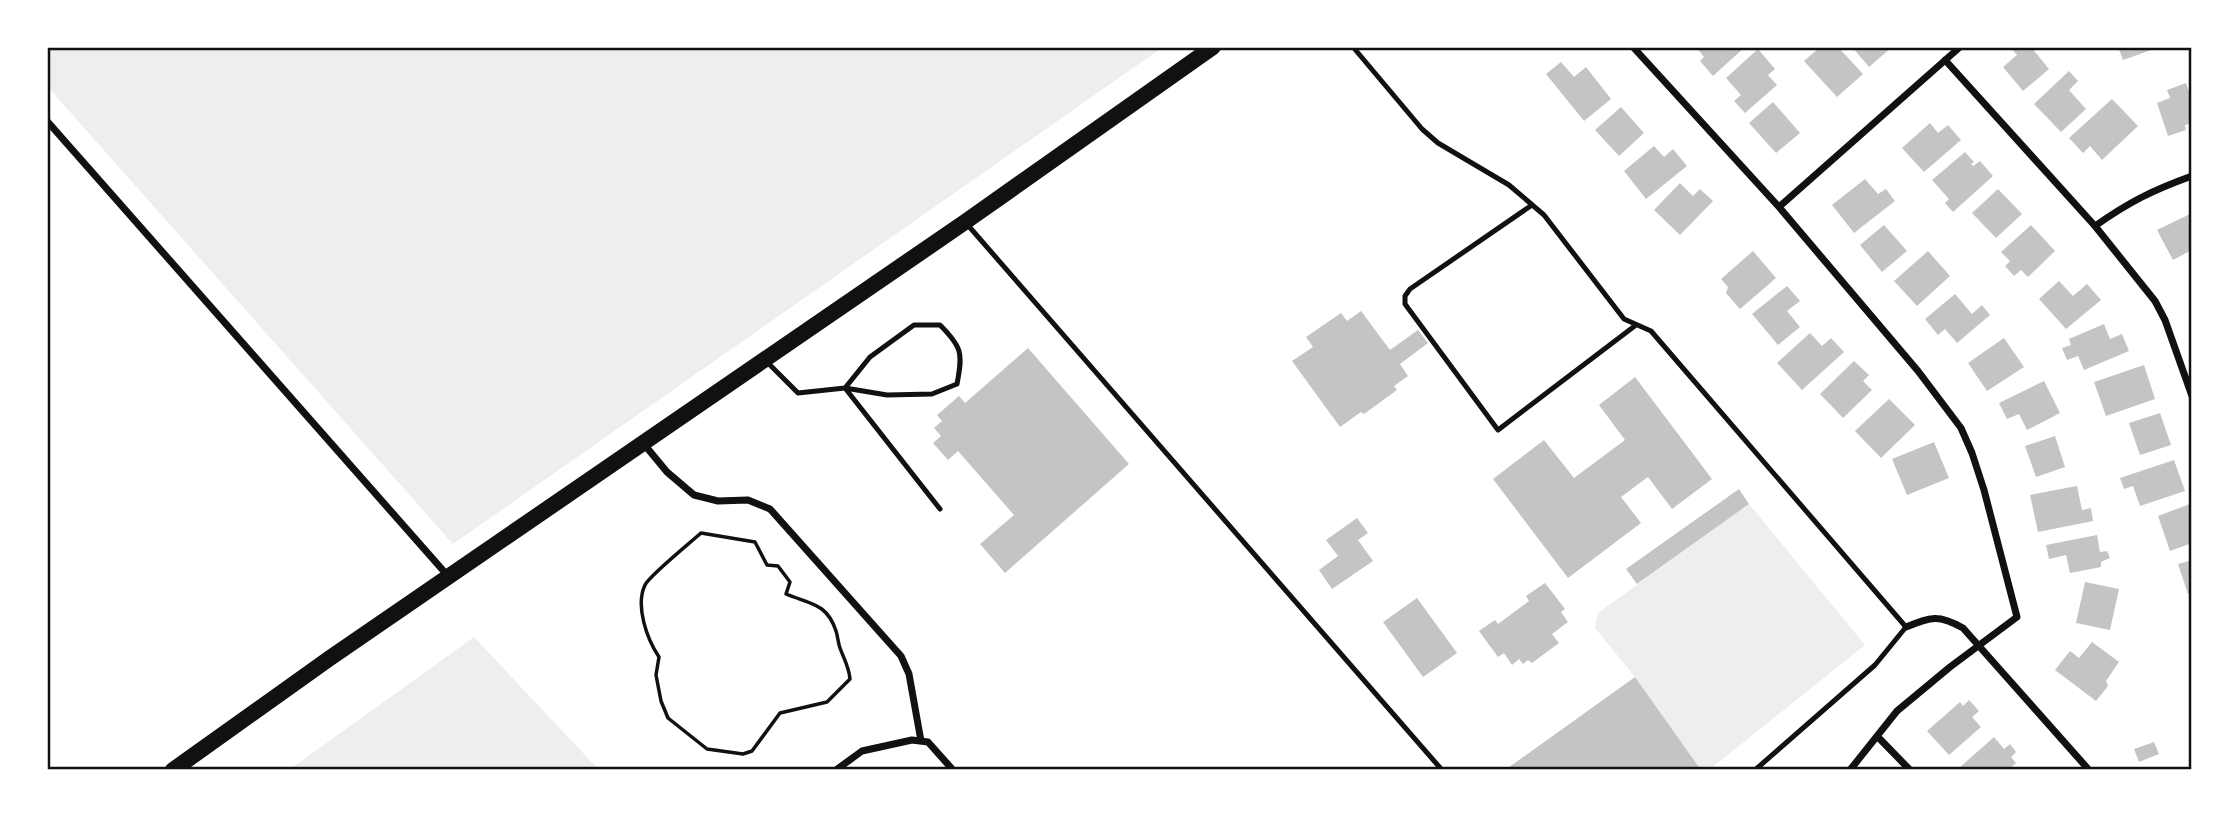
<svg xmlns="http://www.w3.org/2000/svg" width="2239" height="817" viewBox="0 0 2239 817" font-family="'Archivo Narrow',sans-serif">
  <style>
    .green { fill: #eee }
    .building { fill: #c4c4c4 }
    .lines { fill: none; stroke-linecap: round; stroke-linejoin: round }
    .path { stroke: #111; stroke-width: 3.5 }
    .service { stroke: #111; stroke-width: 5 }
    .minor { stroke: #111; stroke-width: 7 }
    .primary { stroke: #111; stroke-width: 16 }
    .neatline { fill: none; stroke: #111; stroke-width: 2.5 }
  </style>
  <rect width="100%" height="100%" fill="#fff"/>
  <path class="green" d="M47 47H1163L453 544 47 86Z
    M1749 504 1865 645 1709 770H1701L1635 677 1595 628 1598 613Z
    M474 637 599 770H289Z"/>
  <path class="building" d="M1696 47H1745L1713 76 1700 61 1704 57Z
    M1820 47H1838L1863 74 1837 97 1804 61Z
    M1852 47H1892L1869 67Z
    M2010 47H2031L2049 69 2023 91 2003 67 2017 55Z
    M2118 47H2157V48L2123 60Z
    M1758 49 1775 69 1768 75 1777 85 1745 113 1734 101 1741 95 1726 78Z
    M1561 62 1574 77 1586 67 1611 99 1584 121 1546 74Z
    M2069 71 2078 81 2069 90 2086 109 2061 132 2034 104Z
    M2186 83 2192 100V123L2185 125 2186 130 2168 136 2157 103 2170 98 2167 90Z
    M2112 99 2138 126 2102 160 2090 146 2083 153 2069 138Z
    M1773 102 1800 133 1776 153 1749 123Z
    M1621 107 1644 133 1619 156 1595 130Z
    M1930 123 1938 133 1948 125 1961 140 1924 172 1902 148Z
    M1654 146 1664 157 1673 149 1687 166 1646 199 1624 171Z
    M1965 152 1974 162 1971 164 1973 166 1980 161 1993 176 1953 212 1945 203 1949 199 1932 180Z
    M1865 179 1878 194 1886 189 1895 201 1854 233 1832 205Z
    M1680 183 1693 196 1700 189 1713 201 1680 235 1654 210Z
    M1998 189 2022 214 1996 238 1972 213Z
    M2192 213V250L2173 260 2157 230Z
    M1884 225 1907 251 1882 272 1860 245Z
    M2031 225 2055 251 2028 277 2021 270 2014 276 2005 266 2010 261 2001 252Z
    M1753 251 1776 278 1740 309 1726 293 1728 287 1721 279Z
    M1928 251 1950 276 1917 306 1894 281Z
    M2059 281 2073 296 2087 284 2101 300 2066 329 2039 299Z
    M1787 286 1800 301 1787 311 1800 327 1778 345 1752 314Z
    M1955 294 1972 314 1982 305 1990 315 1957 343 1945 329 1938 335 1925 319Z
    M1361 311 1390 350 1418 330 1428 343 1400 364 1408 376 1394 386 1397 390 1364 414 1361 412 1340 427 1292 361 1313 347 1306 337 1341 313 1347 321Z
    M2104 324 2110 339 2122 334 2129 351 2084 370 2078 356 2067 360 2062 348 2071 345 2069 339Z
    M1810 333 1822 346 1831 338 1844 352 1802 390 1777 363Z
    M2004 338 2024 367 1987 391 1968 363Z
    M1028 348 1129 464 1005 573 980 544 1014 515 958 451 948 460 933 443 941 436 934 428 942 421 937 415 959 396 965 403Z
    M1854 361 1869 375 1863 381 1872 390 1843 418 1820 394Z
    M2144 365 2155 399 2106 416 2094 382Z
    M1635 377 1712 479 1672 509 1648 477 1621 497 1641 523 1568 578 1493 479 1544 440 1574 478 1625 440 1599 405Z
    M2044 381 2060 413 2027 430 2019 414 2007 419 1999 403Z
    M1889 399 1915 425 1881 458 1855 431Z
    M2160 413 2171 445 2140 455 2129 423Z
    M2055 436 2065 467 2036 477 2025 446Z
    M1934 442 1949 478 1907 495 1892 459Z
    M2174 460 2185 491 2140 506 2133 486 2124 489 2120 478Z
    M2077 486 2082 510 2091 508 2093 521 2038 532 2030 495Z
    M1739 489 1749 504 1637 584 1626 569Z
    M2190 504 2192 543 2170 551 2158 516Z
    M1357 518 1368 533 1358 540 1373 561 1332 589 1319 570 1338 556 1326 540Z
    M2097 535 2100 552 2107 551 2110 558 2101 562V567L2070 573 2066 555 2049 559 2046 545Z
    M2192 560V593L2188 594 2178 564Z
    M2085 582 2119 589 2110 630 2076 623Z
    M1545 583 1565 609 1561 612 1568 622 1552 634 1559 643 1532 663 1528 660 1523 664 1519 659 1512 665 1504 653 1498 657 1479 631 1495 620 1498 624 1529 601 1526 596Z
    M1417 598 1457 653 1423 677 1383 622Z
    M2092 642 2119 662 2106 681 2108 686 2096 701 2055 670 2070 651 2079 658Z
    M1635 677 1701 770H1505Z
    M1969 700 1979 711 1972 717 1981 727 1949 755 1927 731 1960 702 1963 706Z
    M1994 737 2004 749 2010 744 2016 752 2011 757 2016 763 2008 770H1961L1959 768Z
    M2154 742 2159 754 2139 762 2134 749Z"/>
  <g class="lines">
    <path class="path" d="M701 533 755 542 767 565 778 566 790 582 786 594C810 604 827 603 836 631 838 637 838 643 840 648 844 659 849 667 850 679L827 702 780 713 752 751 743 754 707 749 668 718 661 701 656 675 659 657C647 639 635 606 645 585 649 576 691 542 701 533Z"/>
    <path class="service" d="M1353 47 1422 129 1438 143 1509 185 1544 215 1624 319 1651 331 1906 627 1875 665 1755 770
      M1532 205 1410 289 1405 296V304L1498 430 1636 325
      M966 223 1442 770
      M914 325H940C962 347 963 353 957 384L932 394 887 395 845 388 870 357Z
      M767 362 798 393 845 388 940 509"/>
    <path class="minor" d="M1633 47 1779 207 1918 371 1961 428 1972 453 1984 490 2017 617 1950 667 1897 711 1850 770
      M1945 60 2095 226 2155 301 2165 320 2192 396
      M47 121 448 576
      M1779 207 1960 47
      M2095 226C2129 202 2153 190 2192 176
      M643 443 667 472 694 495 718 501 748 500 770 509 901 656 909 674 921 741
      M1906 627C1931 617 1938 614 1963 628L2089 770
      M1877 736 1910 770
      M836 770 862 751 912 740 928 742 953 770"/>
    <path class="primary" d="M173 770 330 658 965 222 1213 47"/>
  </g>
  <rect width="2239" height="817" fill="none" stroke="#ffffff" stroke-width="98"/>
  <rect x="49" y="49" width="2141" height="719" class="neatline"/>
</svg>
